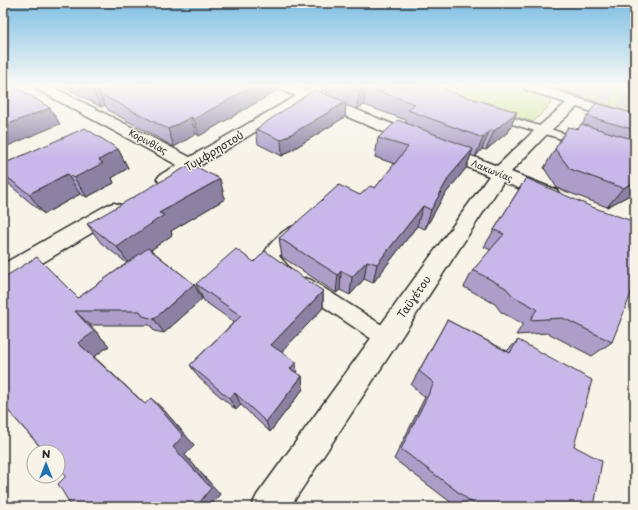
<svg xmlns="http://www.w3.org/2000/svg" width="638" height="510" viewBox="0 0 638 510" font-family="'Playpen Sans',sans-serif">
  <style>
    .green { fill: #cfe499; stroke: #7d8862 }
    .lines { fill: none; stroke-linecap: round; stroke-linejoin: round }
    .highway-tunnel { stroke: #cecbc2; stroke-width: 15; stroke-dasharray: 15 8; stroke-linecap: butt }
    .lane-casing { stroke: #2b2b2b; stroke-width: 3 }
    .street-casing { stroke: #2b2b2b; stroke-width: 3 }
    .secondary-casing { stroke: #2b2b2b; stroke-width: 3 }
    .lane { fill: #f7f3e8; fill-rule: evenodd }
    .street { fill: #f7f3e8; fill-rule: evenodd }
    .secondary { fill: #f7f3e8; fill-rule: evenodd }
    .wall { fill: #ac9ec8; stroke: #2b2b2b }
    .shaded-wall { fill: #8c81a3; stroke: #2b2b2b }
    .building { fill: #c8b8e9; stroke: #2b2b2b }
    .labels { text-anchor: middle; stroke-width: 3; stroke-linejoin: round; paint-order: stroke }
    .far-street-label { font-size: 9px; fill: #2b2b2b; stroke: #f7f3e8 }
    .street-label { font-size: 11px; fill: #2b2b2b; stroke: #f7f3e8 }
  </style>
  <rect width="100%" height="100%" fill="#f7f3e8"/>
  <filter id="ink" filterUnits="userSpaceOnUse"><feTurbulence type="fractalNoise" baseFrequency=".025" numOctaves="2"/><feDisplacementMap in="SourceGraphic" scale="8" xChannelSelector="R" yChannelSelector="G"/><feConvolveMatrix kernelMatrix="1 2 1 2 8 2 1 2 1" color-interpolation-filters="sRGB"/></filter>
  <g filter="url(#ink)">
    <path class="green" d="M419 86H517L543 95 550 100 551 104 533 122Z
      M551 86H635V114Z"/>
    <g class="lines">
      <path class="highway-tunnel" d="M576 86 635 106"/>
      <g class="lane-casing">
        <path id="lane" d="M493 112 586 140 588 142 586 144H578L489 117 488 115 489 113Z
          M297 225 302 226 305 230 302 234 279 256 291 270 289 275C277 279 267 267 262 257 269 244 282 229 297 225Z
          M305 278 311 280 393 332 396 338 393 344 386 347 379 344 299 290 296 285 299 280Z"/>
      </g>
      <g class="street-casing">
        <path id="street" d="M35 86H51L190 157 296 96 279 89 278 86H296L306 90 314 86 320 87 322 90 317 94 497 166 538 127 571 99H581L583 102 548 133 511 172 557 190 559 194 557 198 550 200 543 198 503 182 290 507H251L257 495 489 176 307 100 172 183 166 185 160 183 157 179 160 175 177 165 36 89Z
          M114 203 121 205 124 210 121 215 11 282 3 284V264L107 205Z"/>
      </g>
      <g class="secondary-casing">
        <path id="secondary" d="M524 86H543L635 117V127L525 89Z"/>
      </g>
      <use href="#lane" class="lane"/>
      <use href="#street" class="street"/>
      <use href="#secondary" class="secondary"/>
    </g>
    <path class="wall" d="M63 86H277L278 90 199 136 196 134 174 147 108 110 105 105 101 107Z
      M326 86H443L447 91 509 131 486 150 482 149 475 157 471 155 466 168 443 197 425 229 417 226 373 283 364 279 350 295 340 290 336 293 282 257 279 238 360 195 375 188 395 164 375 157 378 138 406 123V120L364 105 357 109 346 105 345 117 282 156 258 144 256 129 326 95Z
      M635 114V189L630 195 607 207 557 188 544 168 568 127 578 129 582 125 587 116Z
      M118 149 128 168 112 178 114 183 87 197 80 194 44 214 12 187 3 177V164Z
      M526 178 612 342 592 356 548 333 516 335 523 324 501 312 495 304 464 287 473 270 491 250 484 247 494 230Z
      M225 199 171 231 172 235 151 250 194 284 202 299 164 333 154 331 150 325H90L109 346 94 357 145 404 163 409 194 445 185 455 220 494 209 507H72L66 476 3 405 78 298 127 263 101 243 87 224Z
      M254 262 323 291V308L281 352 297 373 302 376 303 389 270 432 241 405 236 410 199 378 190 365 234 322 204 301 196 284Z
      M447 320 507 351 518 340 574 446 594 507H457L394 459 425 397 411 385Z"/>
    <path class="shaded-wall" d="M253 86H277L278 90 199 136 194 119Z
      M366 87 364 105 357 109 359 91Z
      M97 89 105 105 101 107 93 91Z
      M346 102 345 117 282 156 281 140Z
      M50 108 60 124 3 148V126Z
      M517 112 509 131 486 150 494 131Z
      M191 117 196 134 174 147 168 129Z
      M490 130 482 149 475 157 483 138Z
      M118 149 128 168 112 178 114 183 87 197 74 178 99 160Z
      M473 149 466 168 443 197 425 229 431 210 449 177Z
      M67 174 80 194 44 214 29 194Z
      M220 179 225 199 171 231 172 235 130 265 117 247 159 213Z
      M635 182V189L630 195 607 207 623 188Z
      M423 206 417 226 373 283 377 264Z
      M367 261 364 279 350 295 352 277Z
      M341 271 340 290 336 293 338 275Z
      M194 284 202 299 164 333 154 319Z
      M323 291V308L275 359 271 345Z
      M75 311 90 325 109 346 94 357 157 415 145 404 78 343Z
      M296 362 297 376 290 369Z
      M302 376 303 389 270 432 266 422Z
      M235 393 241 405 236 410 229 398Z
      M151 398 163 409 194 445 185 455 220 494 209 507H196L173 447Z"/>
    <path class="building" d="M3 86H15L50 108 3 126Z
      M85 86H253L194 119 191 117 168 129 100 94 97 89 93 91Z
      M345 86H443L448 88 444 90 517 112 494 131 490 130 483 138 408 110 415 104 366 87 359 91Z
      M314 90 346 102 281 140 256 129Z
      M596 103 635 114V130L587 116Z
      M398 120 473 149 449 177 431 210 423 206 377 264 367 261 352 277 341 271 338 275 279 238 339 185 360 195 370 186 375 188 408 147 378 138Z
      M581 124 635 140V182L623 188 570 169 555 149 568 127 578 129Z
      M85 128 118 149 99 160 103 163 74 178 67 174 29 194 3 174V164Z
      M191 164 220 179 159 213 164 215 117 247 87 224Z
      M526 178 592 207 635 222V277L631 294 612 342 563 318 530 320 537 309 513 296 506 288 473 270 504 234 494 230Z
      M148 248 194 284 154 319 143 316 140 311H75L94 332 78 343 145 404 151 398 183 436 173 447 211 488 196 507H72L58 484 66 476 58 467V452H45L3 405V278L37 257 78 298Z
      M236 249 254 262 265 251 323 291 271 345 296 362 290 369 302 376 266 422 235 393 229 398 190 365 241 316 196 284Z
      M447 320 510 353 518 340 592 380 574 446 602 461 594 507H478L401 449 434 383 419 371Z"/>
  </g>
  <linearGradient id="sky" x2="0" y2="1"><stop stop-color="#7ebee4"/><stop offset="0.54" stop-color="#fbfaf5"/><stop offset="1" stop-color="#fbfaf5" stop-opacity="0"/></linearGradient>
  <rect width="638" height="158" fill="url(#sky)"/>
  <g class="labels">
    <g class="far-street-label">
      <text transform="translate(148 142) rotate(28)" y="3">Κορινθίας</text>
      <text transform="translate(492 171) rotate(22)" y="3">Λακωνίας</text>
    </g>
    <g class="street-label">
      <text transform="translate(214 151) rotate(-31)" y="4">Τυμφρηστού</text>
      <text transform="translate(414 297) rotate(-55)" y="4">Ταϋγέτου</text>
    </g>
  </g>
  <rect width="638" height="510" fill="none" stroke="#f7f3e8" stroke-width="16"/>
  <rect x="8" y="8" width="622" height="494" fill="none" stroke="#2b2b2b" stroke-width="1.5" filter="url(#ink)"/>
  <g transform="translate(46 464)"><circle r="19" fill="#f7f3e8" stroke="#a5a39c"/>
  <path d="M0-3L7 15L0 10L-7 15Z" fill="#1f6fb2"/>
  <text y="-6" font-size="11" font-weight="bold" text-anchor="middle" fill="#2b2b2b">N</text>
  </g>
</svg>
